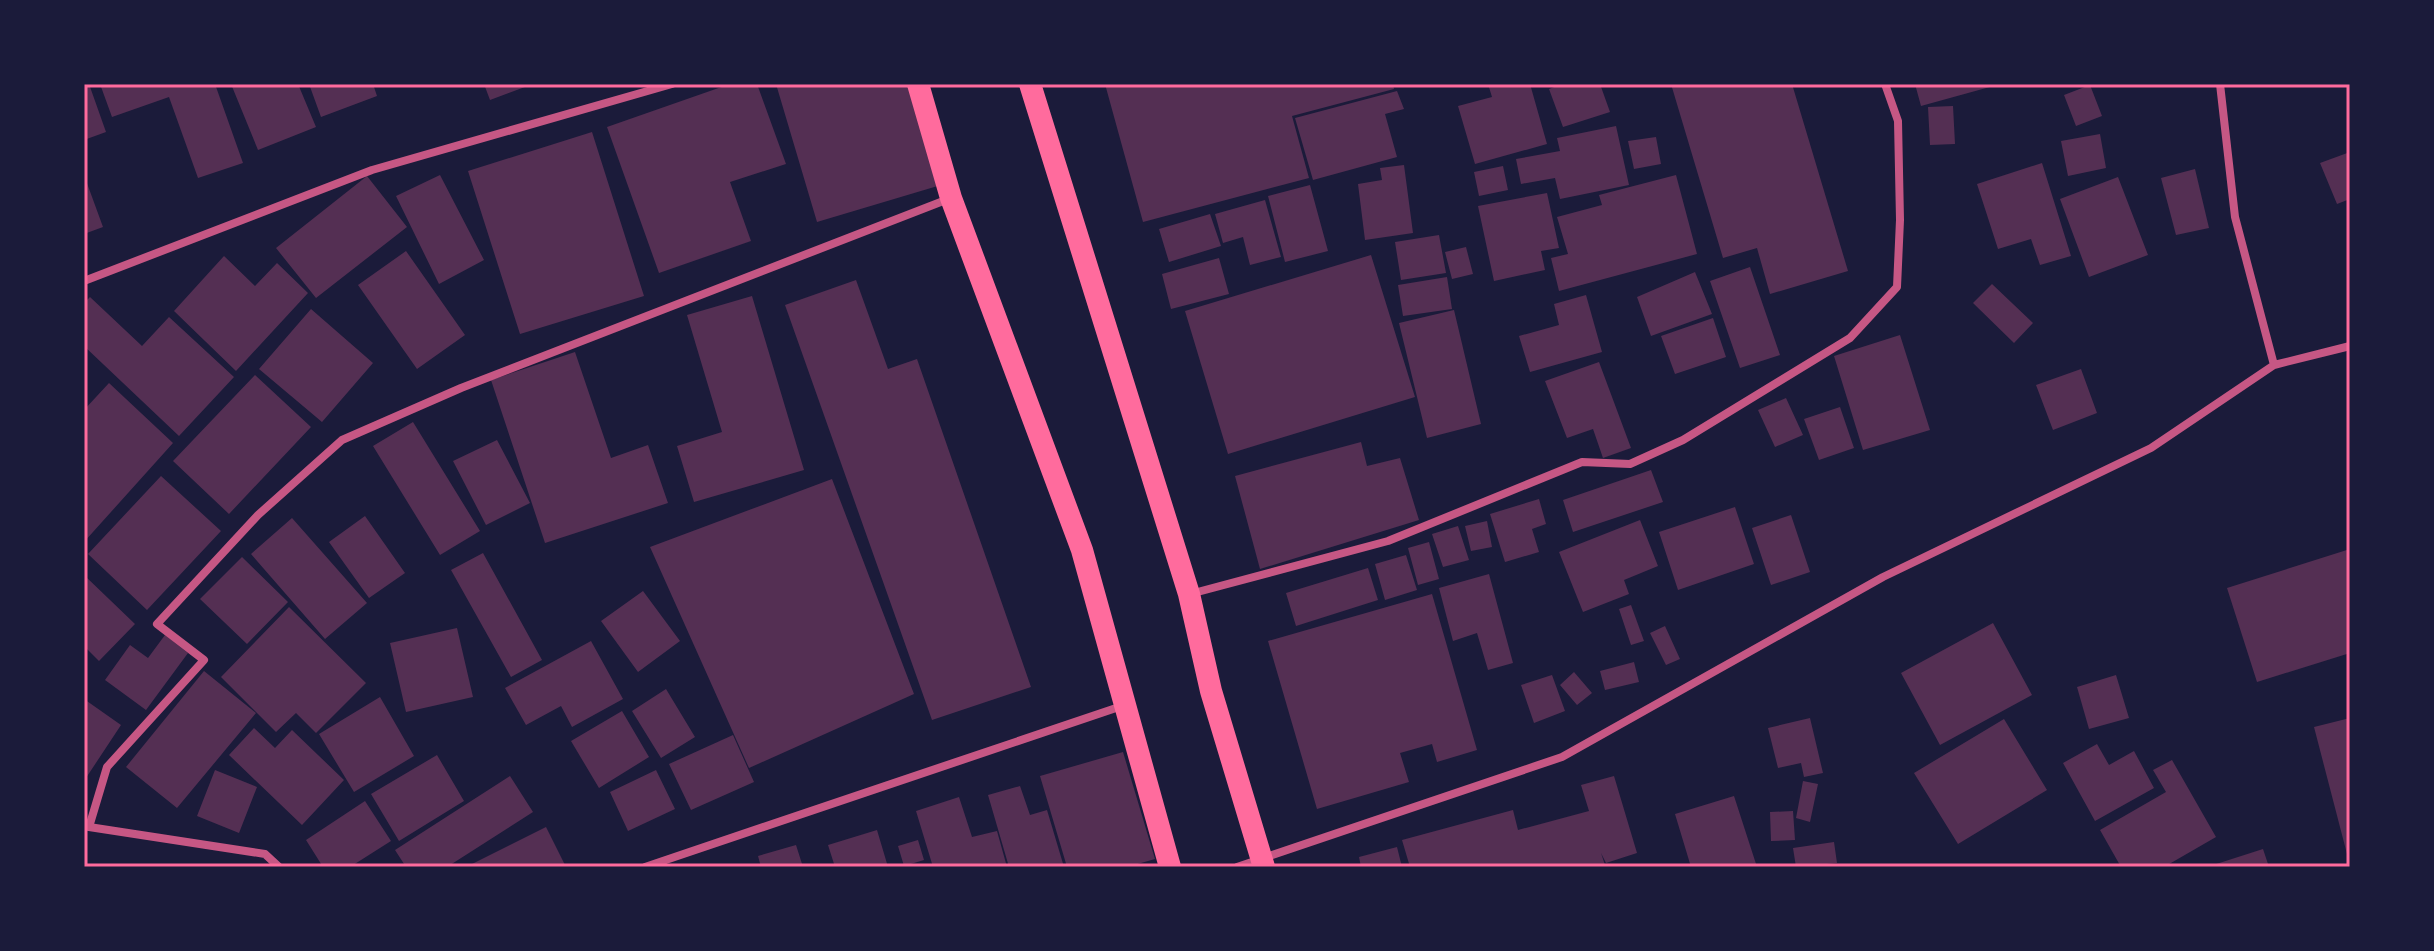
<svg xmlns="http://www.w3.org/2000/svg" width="2434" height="951" viewBox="0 0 2434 951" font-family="'Fira Sans',sans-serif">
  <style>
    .building { fill: #542f53 }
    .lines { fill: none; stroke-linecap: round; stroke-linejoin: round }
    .minor { stroke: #c65784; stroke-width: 8 }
    .trunk { stroke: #ff6b9d; stroke-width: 22 }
    .neatline { fill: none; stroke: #ff6b9d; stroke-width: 3 }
  </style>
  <rect width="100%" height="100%" fill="#1b1b3a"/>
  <path class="building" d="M84 84H89L106 132 84 140Z
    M100 84H215L243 163 198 178 169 97 112 117Z
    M231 84H298L316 127 258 150Z
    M309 84H373L377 96 321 117Z
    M484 84H533L490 100Z
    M730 84H757L786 164 730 182 751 241 659 273 607 127Z
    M776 84H910L941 185 817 222Z
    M1105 84H1393L1394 89 1292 116 1309 178 1143 222Z
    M1488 84H1530L1547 144 1475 164 1458 106 1492 97Z
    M1562 84H1600L1610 112 1563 127 1549 89Z
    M1671 84H1792L1848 271 1770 294 1757 248 1723 258Z
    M1915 84H1997V85L1921 106Z
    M2090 85 2102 116 2076 126 2064 95Z
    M1397 91 1404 109 1385 114 1397 157 1313 180 1295 118Z
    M1953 106 1955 144 1930 145 1928 107Z
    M1616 126 1629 185 1560 199 1555 178 1521 184 1516 159 1560 151 1557 138Z
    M592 132 644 296 520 334 468 171Z
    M2100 134 2106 168 2068 176 2061 141Z
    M1656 137 1661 164 1634 169 1628 141Z
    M2350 152V199L2337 204 2320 163Z
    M2042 163 2071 256 2040 265 2031 239 1998 249 1977 184Z
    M1404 165 1413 233 1365 240 1358 184 1382 180 1380 168Z
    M1503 166 1508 190 1479 196 1474 172Z
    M2195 169 2209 228 2176 235 2161 178Z
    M84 175 103 227 84 234Z
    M440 175 484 260 439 284 396 196Z
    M1676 175 1697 254 1559 291 1551 258 1568 254 1557 217 1602 205 1599 195Z
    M367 176 407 227 316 298 276 248Z
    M2118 177 2148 255 2089 277 2060 199Z
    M1310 185 1328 251 1285 262 1268 196Z
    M1547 193 1559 248 1541 251 1545 270 1494 281 1478 206Z
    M1265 200 1281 257 1250 265 1243 237 1223 243 1215 214Z
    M1210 214 1221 246 1169 262 1159 229Z
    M1439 235 1446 273 1401 280 1395 242Z
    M1466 247 1473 274 1452 279 1445 252Z
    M406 251 465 335 417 369 358 285Z
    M1371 255 1415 397 1228 454 1185 311Z
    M224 256 255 286 277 263 308 293 236 371 174 311Z
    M1219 258 1229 294 1171 309 1162 274Z
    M1750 267 1780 355 1740 368 1710 281Z
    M1695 272 1712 314 1651 336 1637 297Z
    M1447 277 1452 309 1403 316 1398 285Z
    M856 280 888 369 917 359 1031 687 932 720 785 305Z
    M1992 284 2033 323 2014 343 1973 303Z
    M1586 295 1602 352 1530 372 1519 336 1559 325 1554 304Z
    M752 296 804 470 694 502 677 446 722 432 687 315Z
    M90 297 142 346 169 317 234 377 179 436 84 346V303Z
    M311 309 373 363 322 422 259 369Z
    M1454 310 1481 424 1427 438 1399 323Z
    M1713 318 1726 357 1675 374 1661 336Z
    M1900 335 1930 430 1863 450 1834 356Z
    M575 352 611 458 648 445 668 503 545 543 491 380Z
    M1599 362 1631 448 1603 458 1593 429 1567 438 1545 381Z
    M2081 369 2097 413 2053 430 2036 385Z
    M255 375 311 427 229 514 173 461Z
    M109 383 173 443 84 542V410Z
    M1786 398 1803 435 1775 447 1758 410Z
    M1840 407 1854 448 1819 460 1804 419Z
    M413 422 480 531 440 555 373 446Z
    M497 440 530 503 486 525 453 461Z
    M1361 442 1367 466 1400 458 1419 520 1260 569 1235 476Z
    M1651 470 1663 502 1573 532 1563 500Z
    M161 476 221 531 147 610 88 554Z
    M832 479 914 694 749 768 650 547Z
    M1539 499 1546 524 1532 529 1539 552 1505 562 1490 514Z
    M1735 507 1754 564 1678 590 1659 532Z
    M1791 515 1810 572 1771 585 1752 528Z
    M365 516 405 573 369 598 329 542Z
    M292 518 367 603 325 639 251 554Z
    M1640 520 1658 566 1624 580 1629 594 1583 612 1559 552Z
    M1487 521 1492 547 1471 551 1465 526Z
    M1458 526 1469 560 1443 567 1432 534Z
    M1429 542 1439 579 1418 585 1408 548Z
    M2350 549V653L2257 682 2227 588Z
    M483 553 542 660 511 677 451 570Z
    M1406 555 1417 590 1385 600 1375 564Z
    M242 557 288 602 247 644 200 599Z
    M1368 568 1378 600 1296 626 1286 593Z
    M1489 574 1513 663 1488 670 1477 633 1453 641 1439 588Z
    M84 575 135 624 99 661 84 646Z
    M643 591 680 641 638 672 601 621Z
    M1432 594 1477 750 1437 762 1432 744 1400 753 1409 782 1317 809 1268 641Z
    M1631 605 1644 641 1631 645 1619 609Z
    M289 607 366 683 316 733 296 713 276 732 221 677Z
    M1993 623 2032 695 1940 745 1901 673Z
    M1665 626 1680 659 1666 665 1650 633Z
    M457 628 473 697 406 712 390 643Z
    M165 635 188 653 146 710 105 680 130 645 148 658Z
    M591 641 623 699 572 727 561 706 526 725 505 688Z
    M1634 662 1639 682 1605 690 1600 671Z
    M204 671 256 713 177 808 126 767Z
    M1574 672 1592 693 1577 705 1560 685Z
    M1552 675 1565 711 1534 723 1521 685Z
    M2116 675 2129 718 2089 729 2077 687Z
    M666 689 695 737 661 758 632 711Z
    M380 697 414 756 354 792 319 734Z
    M84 699 121 725 84 781Z
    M622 711 649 757 599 788 571 741Z
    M1810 718 1823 773 1804 777 1801 763 1778 768 1768 728Z
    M2350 718V854H2347L2314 727Z
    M2004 719 2047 790 1958 844 1914 773Z
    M254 728 275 748 292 730 344 780 302 825 229 755Z
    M733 735 754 782 691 810 669 764Z
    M2097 744 2109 765 2134 751 2154 788 2095 821 2063 763Z
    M1123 752 1155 859 1127 867H1067L1040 776Z
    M437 755 464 801 399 841 371 794Z
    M2172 760 2216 837 2164 867H2121L2100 830 2166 792 2153 770Z
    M215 770 257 787 239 833 197 816Z
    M656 770 675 809 628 831 610 792Z
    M510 776 533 812 447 867H406L395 850Z
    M1614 776 1637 853 1606 863 1601 853 1605 865 1597 867H1410L1402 840 1513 810 1518 830 1589 811 1581 785Z
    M1803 781 1818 784 1810 822 1796 818Z
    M1020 786 1030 815 1047 810 1064 867H1009L988 795Z
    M1734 796 1757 867H1691L1675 814Z
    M959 797 972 837 997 831 1007 867H933L916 811Z
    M365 801 391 841 350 867H323L306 840Z
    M1793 811 1795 840 1771 841 1770 812Z
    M546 827 566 867H466Z
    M877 830 888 867H835L828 845Z
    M918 840 924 860 904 866 898 846Z
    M1834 842 1837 863 1796 867 1793 848Z
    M796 845 803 867H761L758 856Z
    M1397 847 1402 867H1361L1359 857Z
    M2263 849 2269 867H2211L2210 866Z"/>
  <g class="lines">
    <path class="minor" d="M2220 84 2235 217 2274 365
      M84 281 372 170 672 84
      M1190 594 1388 541 1582 462 1630 464 1683 440 1850 338 1897 287 1900 220 1898 121 1885 84
      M279 867 265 854 89 827 107 767 204 660 157 624 258 515 342 440 461 388 951 198
      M645 867 1122 706
      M1237 867 1562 757 1883 577 2151 448 2274 365 2350 346"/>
    <path class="trunk" d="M918 84 951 198 1082 550 1170 867
      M1030 84 1189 594 1211 691 1264 867"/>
  </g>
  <rect width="2434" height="951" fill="none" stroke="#1b1b3a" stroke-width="172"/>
  <rect x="86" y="86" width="2262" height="779" class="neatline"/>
</svg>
